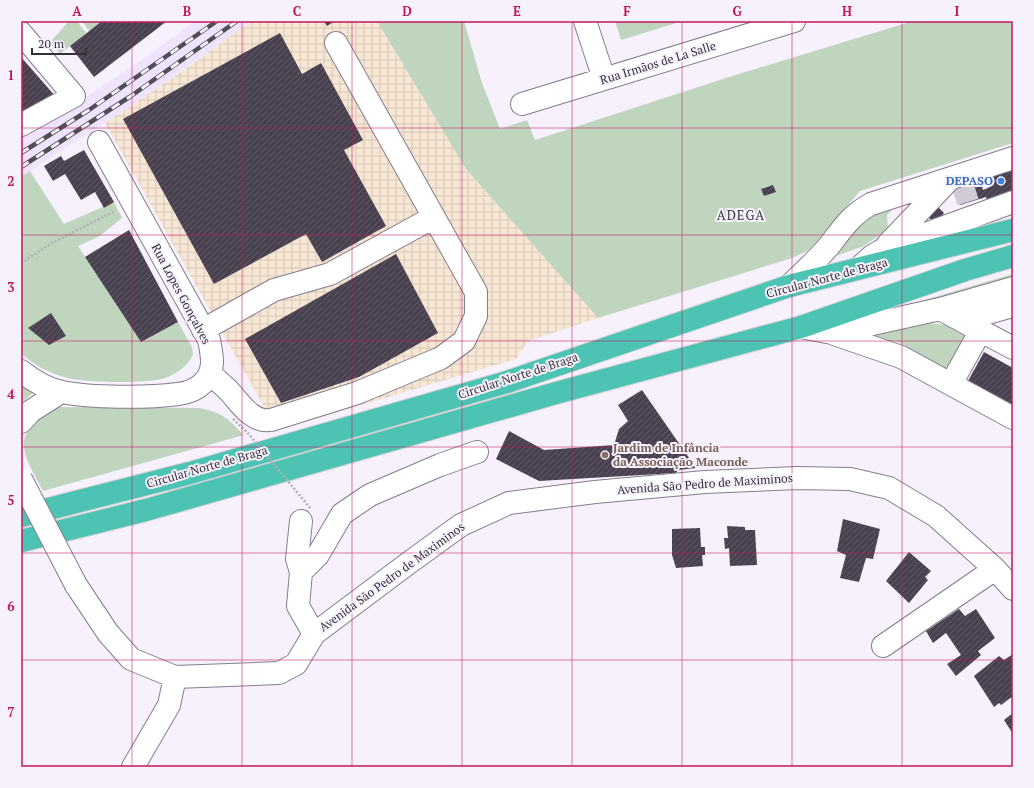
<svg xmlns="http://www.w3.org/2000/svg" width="1034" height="788" viewBox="0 0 1034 788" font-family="'PT Serif',serif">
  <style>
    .industrial { fill: url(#industrial-grid) }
    .built { fill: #f0e3fd }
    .green { fill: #bfd5be; fill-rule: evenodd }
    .building { fill: url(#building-hatch) }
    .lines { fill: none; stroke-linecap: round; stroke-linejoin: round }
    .minor-tunnel { stroke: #d0cbd6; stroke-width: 22; stroke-dasharray: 22 11; stroke-linecap: butt }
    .minor-casing { stroke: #857c8d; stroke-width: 24 }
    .highway-casing { stroke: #d3d2d3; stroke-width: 24 }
    .path { stroke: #b2adb7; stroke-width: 2.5; stroke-dasharray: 2 2; stroke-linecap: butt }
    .minor { stroke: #fff; stroke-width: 22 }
    .highway { stroke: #4dc3b4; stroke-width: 22 }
    .rail-casing { stroke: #514d55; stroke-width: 4.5 }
    .rail { stroke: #f7f1fd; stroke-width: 3; stroke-dasharray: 9; stroke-linecap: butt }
    .minor-bridge-casing { stroke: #857c8d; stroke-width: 24; stroke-linecap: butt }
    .path-bridge { stroke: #b2adb7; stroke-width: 2.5; stroke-dasharray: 2 2; stroke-linecap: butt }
    .minor-bridge { stroke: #fff; stroke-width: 22 }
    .grid { fill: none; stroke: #c2185b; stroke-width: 1; stroke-opacity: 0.55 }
    .shop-dot { fill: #3f7fe0; stroke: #f7f1fd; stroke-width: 1.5 }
    .education-dot { fill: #8d6e63; stroke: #f7f1fd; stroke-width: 1.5 }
    .labels { text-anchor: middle; stroke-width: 4; stroke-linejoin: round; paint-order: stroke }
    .street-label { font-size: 12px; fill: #353138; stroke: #f7f1fd }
    .shop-label { font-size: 12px; font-weight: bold; fill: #366cbe; stroke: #f7f1fd; text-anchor: end }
    .education-label { font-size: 12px; font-weight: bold; fill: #785e54; stroke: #f7f1fd; text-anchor: start }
    .neighbourhood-label { font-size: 13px; letter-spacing: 1px; fill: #353138; stroke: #f7f1fd }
    .neatline { fill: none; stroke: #c2185b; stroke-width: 1.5 }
    .grid-label { font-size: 13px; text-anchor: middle; font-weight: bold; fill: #c2185b }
  </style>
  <defs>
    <pattern id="industrial-grid" width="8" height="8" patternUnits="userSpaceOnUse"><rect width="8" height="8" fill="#f8e7d5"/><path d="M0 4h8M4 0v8" fill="none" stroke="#d5c7b8"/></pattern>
    <pattern id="building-hatch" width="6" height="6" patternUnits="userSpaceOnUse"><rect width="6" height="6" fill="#494150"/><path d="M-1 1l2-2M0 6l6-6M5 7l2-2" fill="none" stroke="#615b67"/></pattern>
  </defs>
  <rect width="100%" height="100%" fill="#f7f1fd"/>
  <path class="industrial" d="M251 21H377L466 169 598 318 528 341 516 359 277 430 105 123 184 70Z"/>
  <path class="built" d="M195 21H251L143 98 21 177V130L92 93 143 59Z"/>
  <path class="green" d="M69 21H77L86 33 60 54 52 43 53 39Z
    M82 21H102L89 31Z
    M377 21H464L482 83 500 129 527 120 535 140 729 77 913 21H1013V143L860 191 816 243 807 251 792 258 598 318 466 169Z
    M615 21H683L621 40Z
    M30 171 64 224 114 202 122 218 100 236 78 246 141 342 178 322 192 347 193 355C187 366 177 374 165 378 148 384 82 383 64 377 49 373 32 364 21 353V177ZM28 328 66 336 49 345Z
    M903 199 887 215 888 229 864 246 833 257 859 222Z
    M1013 274V279L919 304 921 301Z
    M926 323 948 325 967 334 947 371 898 342 892 341 880 343 867 333Z
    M21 383 34 392 21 403Z
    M55 407 200 408C224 413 228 419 244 435L43 491C22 452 9 435 55 407Z"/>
  <path class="building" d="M102 21H167L94 77 70 46Z
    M324 21H335L327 26Z
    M280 33 302 74 321 63 363 140 344 150 386 226 322 262 306 234 214 284 123 119Z
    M21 57 56 97 21 120Z
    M84 150 114 202 104 208 95 192 81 200 65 174 53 181 44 166 61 156 64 161Z
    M1013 168V192L987 200 986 197 960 205 954 185 980 177 983 190 990 187 987 176Z
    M773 185 776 192 764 196 761 189Z
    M936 205 944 213 935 223 927 216Z
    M129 230 178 322 141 342 85 257Z
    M396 254 438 333 359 377 281 403 245 339Z
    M51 313 66 336 49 345 28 328Z
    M984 352 1013 368V405L968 381Z
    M642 390 696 468 678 470 676 473 539 481 496 459 509 431 544 450 614 445 619 429 628 421 618 405Z
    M843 519 880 529 873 559 866 558 859 582 840 578 846 555 837 551Z
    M727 526 745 527V530H755L757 565 730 566 729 548 725 549 724 538H728Z
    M700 528 701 547H705V555H702L703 566 676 568 672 555V529Z
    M909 552 931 571 925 577 928 580 909 603 886 581Z
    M959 609 965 616 976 609 995 638 978 651 981 655 956 676 947 664 961 655 946 633 933 643 926 631Z
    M1013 654V696L1001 705 999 703 994 707 974 676 999 656 1004 660Z
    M1013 713V734L1004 720Z"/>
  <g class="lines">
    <path class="minor-tunnel" d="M962 183 968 202"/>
    <g class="minor-casing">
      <path id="minor" d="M585 21 604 79
        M21 33 74 96 21 125
        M522 104 794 21
        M887 245 949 180
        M860 267 872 256 884 249 1013 202
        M789 286C803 273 817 260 829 246 842 229 852 214 871 204L1013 158
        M940 309 1013 348
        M962 320 1013 306
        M801 327 832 333 940 309 1013 288
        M203 330 274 290 330 274 434 217
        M834 334 901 357 1013 418
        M21 371C32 380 48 389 62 392 91 398 148 398 178 394 187 393 197 389 203 383 216 371 212 355 209 340L99 142
        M210 374C216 379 223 385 229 391 240 403 252 423 271 420L357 393 441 358 464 341 476 316V292L336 43
        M951 384 981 330
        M21 422 31 411 61 392
        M301 521 297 559 301 572 298 606 314 634
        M301 572 318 555 342 514 370 495 440 465 477 452
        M76 585 108 633 131 659 175 677 279 673 296 664 314 634 406 565 461 525 509 503 595 492 705 482 797 478 850 479 889 488 936 516 995 569 1013 589
        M883 646 995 569
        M133 767 169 705 175 677"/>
    </g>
    <g class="highway-casing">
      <path id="highway" d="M21 516 190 473 507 382 789 286 1013 230
        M21 541 146 510 556 393 801 327 965 270 1013 256"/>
    </g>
    <path class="path" d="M21 263 52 243 115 211"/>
    <use href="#minor" class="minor"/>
    <use href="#highway" class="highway"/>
    <g class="rail-casing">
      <path id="rail" d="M21 153 89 110 217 21
        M21 167 131 96 237 21"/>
    </g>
    <use href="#rail" class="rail"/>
    <g class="minor-bridge-casing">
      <path id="minor-bridge" d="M21 479 76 585"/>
    </g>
    <path class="path-bridge" d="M233 419 247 432 311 509"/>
    <use href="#minor-bridge" class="minor-bridge"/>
  </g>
  <path class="grid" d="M132 21V767M242 21V767M352 21V767M462 21V767M572 21V767M682 21V767M792 21V767M902 21V767M21 128H1013M21 235H1013M21 341H1013M21 447H1013M21 553H1013M21 660H1013"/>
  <circle class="shop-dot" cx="1001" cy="181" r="4"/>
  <circle class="education-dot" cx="605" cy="455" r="4"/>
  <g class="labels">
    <g class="street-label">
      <text transform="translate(658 63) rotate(-17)" y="4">Rua Irmãos de La Salle</text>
      <text transform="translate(827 278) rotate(-15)" y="4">Circular Norte de Braga</text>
      <text transform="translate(181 294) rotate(62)" y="4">Rua Lopes Gonçalves</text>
      <text transform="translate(518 376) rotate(-18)" y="4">Circular Norte de Braga</text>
      <text transform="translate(207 467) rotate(-16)" y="4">Circular Norte de Braga</text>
      <text transform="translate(705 484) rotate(-4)" y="4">Avenida São Pedro de Maximinos</text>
      <text transform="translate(392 577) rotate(-36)" y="4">Avenida São Pedro de Maximinos</text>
    </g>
    <g class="shop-label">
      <text x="993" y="185">DEPASO</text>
    </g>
    <g class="education-label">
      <text x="613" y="452">Jardim de Infância<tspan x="613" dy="14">da Associação Maconde</tspan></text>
    </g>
    <g class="neighbourhood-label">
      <text x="741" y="220">ADEGA</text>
    </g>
  </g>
  <rect width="1034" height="788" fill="none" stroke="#f7f1fd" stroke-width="44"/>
  <path d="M32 48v6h54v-6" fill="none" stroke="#353138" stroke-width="2"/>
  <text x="38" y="48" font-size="12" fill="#353138" stroke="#f7f1fd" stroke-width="3" paint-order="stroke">20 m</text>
  <rect x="22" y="22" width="990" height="744" class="neatline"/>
  <g class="grid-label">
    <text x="77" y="16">A</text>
    <text x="187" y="16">B</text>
    <text x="297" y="16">C</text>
    <text x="407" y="16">D</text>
    <text x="517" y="16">E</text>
    <text x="627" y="16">F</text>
    <text x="737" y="16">G</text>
    <text x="847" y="16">H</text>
    <text x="957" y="16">I</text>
    <text x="11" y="80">1</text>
    <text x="11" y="186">2</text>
    <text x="11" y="292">3</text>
    <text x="11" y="399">4</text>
    <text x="11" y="505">5</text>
    <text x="11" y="611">6</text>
    <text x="11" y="717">7</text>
  </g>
</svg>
